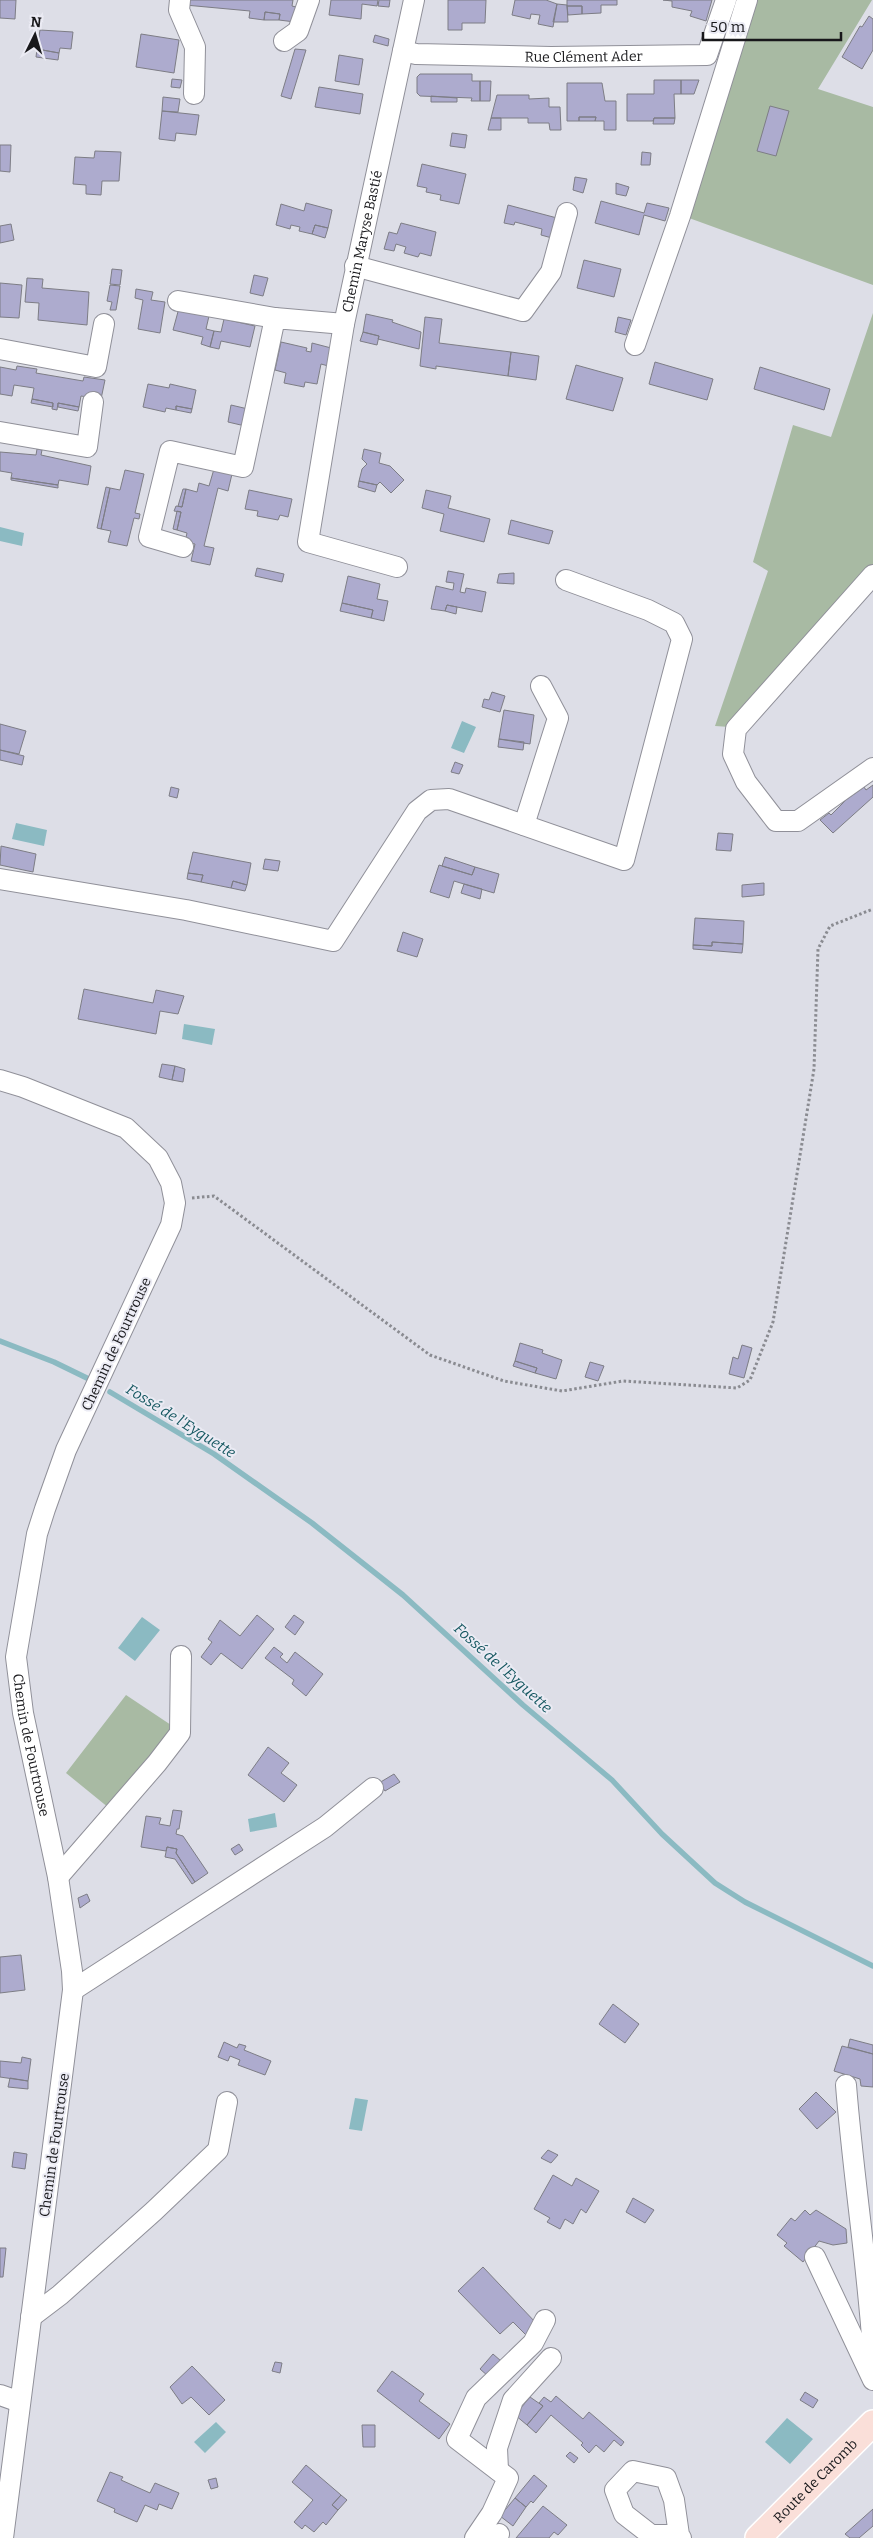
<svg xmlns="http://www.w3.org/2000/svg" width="873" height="2538" viewBox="0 0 873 2538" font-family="Bitter,serif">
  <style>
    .green { fill: #a8baa3 }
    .water { fill: #8bbac2 }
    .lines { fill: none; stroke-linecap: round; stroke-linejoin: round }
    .stream { stroke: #8bbac2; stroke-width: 5.5 }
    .building { fill: #adabce; stroke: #7d7d85 }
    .minor-casing { stroke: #909099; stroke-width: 22 }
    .major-casing { stroke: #fff; stroke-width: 28 }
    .path { stroke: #8a8b91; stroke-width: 3; stroke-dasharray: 2.5 2.5; stroke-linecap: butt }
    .minor { stroke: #fff; stroke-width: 20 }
    .major { stroke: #fadfd9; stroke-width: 25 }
    .labels { text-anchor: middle; stroke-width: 4; stroke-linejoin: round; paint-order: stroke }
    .street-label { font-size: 14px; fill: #18181b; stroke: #ebebf4 }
    .water-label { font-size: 15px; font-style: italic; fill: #155760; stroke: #ebebf4 }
  </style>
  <rect width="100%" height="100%" fill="#dddee7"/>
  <path class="green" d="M756 0H872L818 89 873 107V285L689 218Z
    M873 313V567L730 727 715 726 768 571 753 562 793 425 831 437Z
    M126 1695 174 1727 109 1808 66 1773Z"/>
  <path class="water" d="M0 527 24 533 22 546 0 541Z
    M462 721 476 727 464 753 451 748Z
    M16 823 47 830 44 846 12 839Z
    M184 1024 215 1029 212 1045 182 1039Z
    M142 1617 160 1630 135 1661 118 1648Z
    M275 1813 277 1827 250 1832 248 1819Z
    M355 2098 368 2100 362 2131 349 2129Z
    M787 2418 813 2439 790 2464 765 2442Z
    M216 2422 226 2432 205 2453 194 2442Z"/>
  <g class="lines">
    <path class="stream" d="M0 1341 54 1362 93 1381
      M110 1392 214 1454 312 1523 403 1595 523 1705 612 1780 662 1834 715 1883 745 1902 873 1966"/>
  </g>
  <path class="building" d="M0 0H16L15 19 0 18Z
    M186 0H293L292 6 296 7 295 22 279 20 280 14 265 12 264 20 249 18 250 11 185 5Z
    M331 0H378L377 6 362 4 361 19 329 15Z
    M379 0H390L389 7 378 6Z
    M448 0H486L485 23H462V30H448Z
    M515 0H546L557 4 553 27 538 24 540 15 531 14 530 19 512 15Z
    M567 0H617V5H601V13L582 14V6H567Z
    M663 0H712L706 21 690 16 692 11 672 7V1Z
    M557 4 567 5 568 22H553Z
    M567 6H582V14L568 15Z
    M265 12 280 14 279 20H264Z
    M869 16 873 19V50L862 69 842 57 860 26 862 27Z
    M40 30 73 32 71 49 60 48 59 53 37 49Z
    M141 34 179 40 174 73 136 67Z
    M375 35 389 39 388 46 373 42Z
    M37 49 59 53 58 60 36 57Z
    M295 49 306 50 291 99 281 96Z
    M339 55 363 59 359 85 335 81Z
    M420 74H472V81H480V101H471L472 98 420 96 417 93V77Z
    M172 79 182 80 180 88 171 87Z
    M654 80H681V94H674L675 118H654L653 121H627V94H654Z
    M681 80H699L694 94H681Z
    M480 81H491L490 101H480Z
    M567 83H602L605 101H616V130H604V121H595L596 117H579V121H567Z
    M319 87 363 94 360 114 315 107Z
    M497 95H529V99L549 98V107H560L561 130H550L549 123H528V118H491Z
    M431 96 457 98V102H431Z
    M163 97 180 99 178 112 162 111Z
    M770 106 789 111 776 156 757 151Z
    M162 111 199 115 196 135 176 133 175 141 159 139Z
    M579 117H596L595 121H579Z
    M491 118H501V130H488Z
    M654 118H675L674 124H653Z
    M452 133 467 135 465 148 450 146Z
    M0 145H11L10 172 0 171Z
    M95 151 121 152 119 181H102L101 195 86 194V185L73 184 75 157 94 158Z
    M642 152 651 153 650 165H641Z
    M422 164 466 174 459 204 440 200 441 195 426 192 427 188 417 186Z
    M575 177 587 179 583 193 573 190Z
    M616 183 629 187 626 196 616 194Z
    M601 201 644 213 647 203 669 208 665 221 644 215 639 235 595 223Z
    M306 203 332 210 328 228 315 225 312 234 299 231 300 227 291 225 290 229 276 225 281 204 304 211Z
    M508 205 557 218 552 238 541 235 542 229 515 222 514 225 504 223Z
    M401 223 436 232 431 256 420 253 418 257 404 253 406 247 396 244 394 251 384 249 389 232 397 234Z
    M11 224 14 240 0 243V226Z
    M315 225 328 228 325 238 312 234Z
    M584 260 621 269 614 297 577 288Z
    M112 269 122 270 120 285 110 284Z
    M254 275 268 278 263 296 250 293Z
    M27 278 43 279 42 288 89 292 87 325 38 320 39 303 25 302Z
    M0 283 22 285 19 318 0 317Z
    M110 285 120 286 116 310H110L112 302 107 301Z
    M136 289 153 292 151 300 165 302 160 333 138 329 143 300 135 298Z
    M179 308 209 316 206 329 214 331 210 347 201 344 203 337 173 330Z
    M366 314 393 320 392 322 421 332 419 349 378 339 379 336 363 332Z
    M425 317 442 319 439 343 511 352 508 376 436 366V369L420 366Z
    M618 317 631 320 626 335 615 332Z
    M224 319 255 326 250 347 221 341 219 349 210 347 214 331 221 332Z
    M363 332 379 336 377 345 360 341Z
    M281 342 307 348 306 351 311 352 312 343 335 349 332 367 321 364 317 384 305 382 304 387 284 383 286 373 275 370Z
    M511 352 539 356 536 380 508 376Z
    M655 362 713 379 707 400 649 384Z
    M576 365 623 378 613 411 566 399Z
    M17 366 37 369 36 373 83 381 84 377 105 380 101 399 81 396 79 407 58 403 57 410 52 409 53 403 32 399 34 388 14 385 12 396 0 394V367L16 370Z
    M760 367 830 389 824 410 754 389Z
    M148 384 169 388 170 384 196 390 192 409 176 406V410L166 408 165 412 143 407Z
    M32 399 53 403V407L31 403Z
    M58 403 79 407 78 411 58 407Z
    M231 405 248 409 245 426 228 422Z
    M176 406 192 409 191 413 176 410Z
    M37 449 42 450 41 455 91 466 88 485 59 480 58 485 11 478 12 473 0 471V452L36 455Z
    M364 449 381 453 379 463 390 466 404 480 391 493 380 482 377 485 359 481 362 469 367 464 362 459Z
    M214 469 232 474 228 491 218 488 204 546 214 548 210 565 191 561 195 544 185 542 187 533 177 530 181 512 174 511 176 506 182 507 186 489 197 492 199 483 209 486Z
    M125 470 144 474 135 513 140 514 139 519 134 518 127 546 108 542 111 531 101 529 110 488 120 490Z
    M11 478 58 485V488L11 480Z
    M359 481 377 485 375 492 358 487Z
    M106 487 110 488 101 529 97 528Z
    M183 489H186L182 507 178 506Z
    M249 490 292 499 288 517 280 515 278 520 257 516 258 511 245 509Z
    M426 490 451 496 448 508 490 519 484 542 440 531 444 514 422 508Z
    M177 511 181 512 177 530 173 529Z
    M511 520 553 531 549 544 508 534Z
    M257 568 284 574 282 582 255 576Z
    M448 571 464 574 460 592 465 593 466 588 486 592 482 612 447 605 445 611 431 609 436 586 453 590 454 583 446 582Z
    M514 573V584L497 583 499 574Z
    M348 576 380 584 377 599 388 601 384 621 371 618 373 610 342 603Z
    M342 603 373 610 371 618 340 611Z
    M447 605 457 607 456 614 445 611Z
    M492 692 505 696 500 712 482 707 484 699 489 700Z
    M504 710 534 715 530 744 499 739Z
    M0 724 26 731 19 754 0 750Z
    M499 739 524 742 523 750 498 747Z
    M0 750 24 756 22 765 0 760Z
    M455 762 463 765 459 774 451 772Z
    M873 785V797L833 833 820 820 829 813 831 815 847 799 864 787 866 790Z
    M171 787 179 789 177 798 169 796Z
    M718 833 733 834 731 851 716 850Z
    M1 846 36 854 33 872 0 865Z
    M193 852 251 863 247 885 233 881 231 888 201 882 203 875 188 873Z
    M445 857 475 867 472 875 442 866Z
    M265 859 280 861 278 871 263 869Z
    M439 865 472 875 475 867 499 874 494 893 454 881 449 898 430 892Z
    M188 873 203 875 201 882 187 879Z
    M233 881 247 885 245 891 231 888Z
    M764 883V895L742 897V885Z
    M464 884 482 889 480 899 461 893Z
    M695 918 744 921 743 944 712 942V946L693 945Z
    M403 932 423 939 417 957 397 951Z
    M712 942 743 944 742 953 693 949V945L712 946Z
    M84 989 153 1003 156 990 184 996 178 1014 160 1011 156 1034 78 1019Z
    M162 1064 175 1066 172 1080 159 1077Z
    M175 1066 185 1069 183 1082 172 1080Z
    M520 1343 543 1350 542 1353 562 1360 556 1379 535 1373 537 1368 515 1361Z
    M742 1345 752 1348 744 1378 729 1374 733 1357 738 1359Z
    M515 1361 537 1368 535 1373 513 1366Z
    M590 1362 604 1366 598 1381 585 1377Z
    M257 1615 274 1629 242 1669 221 1653 211 1665 201 1657 212 1642 208 1639 220 1620 240 1636Z
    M294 1615 304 1622 295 1635 285 1627Z
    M274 1647 283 1654 280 1657 287 1663 295 1652 323 1674 306 1696 292 1684 294 1680 265 1658Z
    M268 1747 289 1763 281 1773 297 1785 284 1802 248 1775Z
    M394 1774 400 1782 385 1791 379 1783Z
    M173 1810 182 1811 179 1829H177L176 1834 183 1836 208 1873 195 1882 176 1853 177 1849 167 1847 166 1851 141 1847 146 1816 161 1818 159 1824 170 1826Z
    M239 1844 243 1850 235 1855 231 1849Z
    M167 1847 177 1849 176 1853 195 1882 192 1884 175 1859 165 1857Z
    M87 1894 90 1901 80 1908 78 1898Z
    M21 1955 25 1990 0 1993V1957Z
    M613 2004 639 2024 625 2043 599 2024Z
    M850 2039 873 2045V2054L848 2047Z
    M224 2042 237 2048 239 2044 246 2046 244 2050 271 2061 265 2075 238 2065 240 2060 230 2056 228 2061 218 2057Z
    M842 2046 873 2054V2087L861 2086 860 2079 834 2071Z
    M22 2057 31 2059 28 2081 0 2077V2061L21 2063Z
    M10 2078 28 2081V2089L8 2087Z
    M816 2092 836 2112 817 2129 799 2109Z
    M548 2150 558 2155 551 2163 541 2158Z
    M14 2152 27 2154 25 2169 12 2167Z
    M553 2175 572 2186 576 2178 599 2191 586 2213 581 2209 573 2224 565 2219 560 2229 547 2222 550 2218 534 2209Z
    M633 2198 654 2210 645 2223 626 2212Z
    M805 2210 810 2215 816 2210 846 2229 847 2243 833 2245 819 2241 803 2262 784 2246 787 2243 777 2235 791 2218 795 2221Z
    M0 2248H6L3 2277H0Z
    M483 2267 537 2324 526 2335 513 2322 500 2334 458 2291Z
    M493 2354 501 2361 488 2376 480 2369Z
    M275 2362 282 2363 280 2373 272 2371Z
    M192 2366 225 2400 209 2415 191 2397 182 2404 170 2387Z
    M392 2371 424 2394 419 2401 450 2424 439 2439 377 2391Z
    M805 2392 818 2400 813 2408 800 2400Z
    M556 2396 583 2419 589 2412 624 2442 621 2446 614 2440 604 2452 596 2445 589 2453 581 2445 583 2443 551 2415 536 2433 527 2425 543 2406 539 2403 544 2397 551 2402Z
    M530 2397 543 2406 527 2425 515 2415Z
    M362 2425H375V2447H363Z
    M570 2452 578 2458 574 2463 566 2456Z
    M306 2465 341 2495 332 2505 338 2510 326 2525 323 2522 314 2532 305 2525 302 2529 294 2522 313 2500 292 2482Z
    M110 2472 123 2477 121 2480 150 2493 155 2483 179 2493 172 2509 159 2504 157 2510 145 2505 137 2522 114 2512 115 2509 97 2501Z
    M534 2475 547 2486 533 2503 531 2501 526 2507 515 2498Z
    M216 2478 218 2487 211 2489 208 2480Z
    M341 2495 347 2500 338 2510 332 2505Z
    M515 2498 526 2507 513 2526 500 2516Z
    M543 2506 567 2525 558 2535 554 2532 549 2538H516Z
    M873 2509V2526L859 2538H850L845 2534Z"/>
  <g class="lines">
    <g class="minor-casing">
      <g id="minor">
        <path d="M180 0 179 10 195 47 194 94"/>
        <path d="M284 41 298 31 309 0"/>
        <path id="s1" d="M403 51 416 54 551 57 707 55 726 0"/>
        <path d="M355 266 523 311 551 272 567 213"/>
        <path d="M178 301 275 318"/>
        <path d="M344 324 308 542 397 567"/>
        <path d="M635 345 680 216 747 0"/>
        <path d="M0 349 96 367 104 324"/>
        <path d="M0 432 87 447 93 402"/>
        <path id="s2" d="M183 547 149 537 170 451 243 467 275 318 344 324 414 0"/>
        <path d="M873 575 736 729 733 754 746 782 776 821H798L873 768"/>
        <path d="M524 825 558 718 541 686"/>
        <path d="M0 879 186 910 333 941 417 811 431 800 449 799 624 860 682 639 674 623 648 610 566 580"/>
        <path id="s3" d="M0 1080 23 1087 126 1128 158 1158 171 1183 175 1203 171 1225 66 1450 45 1509 37 1534 16 1657 23 1713 58 1877 72 1971 73 1990 3 2538"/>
        <path d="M58 1877 157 1763 180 1733 181 1656"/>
        <path d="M73 1990 325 1827 373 1788"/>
        <path d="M846 2085C853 2174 867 2261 873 2350"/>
        <path d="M815 2257 873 2380"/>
        <path d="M31 2317 60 2295 154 2211 218 2150 227 2102"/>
        <path d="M0 2395 20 2402"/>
        <path d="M498 2470 497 2448 513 2400 551 2358"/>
        <path d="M679 2535H651L624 2514 615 2490 633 2471 666 2478 674 2500 679 2535 681 2538"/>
        <path d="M475 2538 492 2513 508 2478 457 2439 476 2398 533 2343 545 2320"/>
        <path d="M497 2538 499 2534"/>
      </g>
    </g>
    <g class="major-casing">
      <g id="major">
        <path id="s4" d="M758 2538 873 2423"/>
      </g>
    </g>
    <path class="path" d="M192 1198 214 1196 430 1355 504 1381 562 1391 623 1381 737 1388 750 1380 773 1322 814 1069 818 949 830 926 873 909"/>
    <use href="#minor" class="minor"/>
    <use href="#major" class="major"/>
  </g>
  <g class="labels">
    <g class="street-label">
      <text dy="5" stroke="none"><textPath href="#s1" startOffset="181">Rue Clément Ader</textPath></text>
      <text dy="5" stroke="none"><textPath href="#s2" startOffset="505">Chemin Maryse Bastié</textPath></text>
      <text transform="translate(116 1344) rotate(-65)" y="5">Chemin de Fourtrouse</text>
      <text dy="5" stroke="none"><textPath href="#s3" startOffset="801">Chemin de Fourtrouse</textPath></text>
      <text transform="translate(54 2145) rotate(-82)" y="5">Chemin de Fourtrouse</text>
      <text dy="5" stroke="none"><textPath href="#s4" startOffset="81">Route de Caromb</textPath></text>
    </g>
    <g class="water-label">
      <text transform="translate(181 1421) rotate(32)" y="5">Fossé de l'Eyguette</text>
      <text transform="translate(503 1668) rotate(42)" y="5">Fossé de l'Eyguette</text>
    </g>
  </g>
  <g transform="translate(35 35) rotate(5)" stroke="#ebebf4" stroke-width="4" paint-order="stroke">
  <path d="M0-4L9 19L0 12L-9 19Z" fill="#18181b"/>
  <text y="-8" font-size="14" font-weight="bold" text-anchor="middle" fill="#18181b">N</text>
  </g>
  <path d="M703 32v8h138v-8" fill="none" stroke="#18181b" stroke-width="2.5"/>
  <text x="710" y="32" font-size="15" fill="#18181b" stroke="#ebebf4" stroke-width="4" paint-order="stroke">50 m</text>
</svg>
